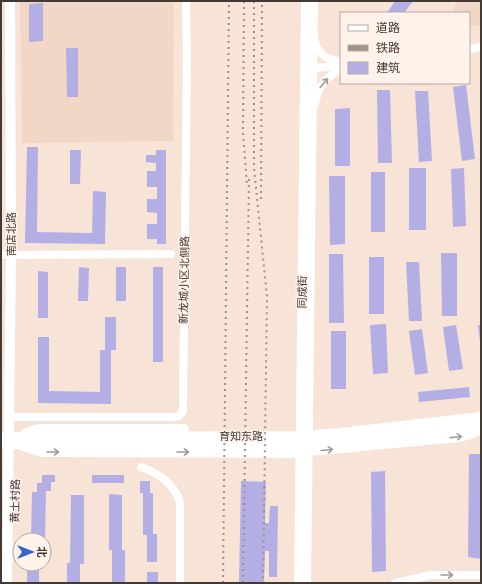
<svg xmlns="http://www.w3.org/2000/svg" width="482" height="584" viewBox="0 0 482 584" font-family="Barlow,'Noto Sans SC',sans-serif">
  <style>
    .built { fill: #f2d7c7 }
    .building { fill: #b3afe5 }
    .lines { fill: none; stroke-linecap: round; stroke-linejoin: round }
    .minor { stroke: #fff; stroke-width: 8 }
    .major { stroke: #fff; stroke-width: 10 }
    .rail { stroke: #a09289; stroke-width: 2; stroke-dasharray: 2 4; stroke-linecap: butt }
    .oneway { stroke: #a09c9a }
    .labels { text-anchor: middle; stroke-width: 3; stroke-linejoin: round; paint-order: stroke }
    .street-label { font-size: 11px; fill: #423a35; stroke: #fff2eb }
  </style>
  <rect width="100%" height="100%" fill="#f8e3d7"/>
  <path class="built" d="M20 1H174L173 141 22 143Z
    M458 1H481V25L469 27V13H451Z"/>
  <path class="building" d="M395 1H413L404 13H387Z
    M43 3V41L29 42V4Z
    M66 48H78V97H67Z
    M466 85 475 159 462 161 453 87Z
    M377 90H390L392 163H378Z
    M415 91H428L432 161 419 162Z
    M350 108V166H335V109Z
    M27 147H38L37 232 92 233 93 191 106 192 105 244 25 243Z
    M70 150H81L80 184H70Z
    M156 150H166V244H157V239H147V224H157V213L147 212V199H157V187H147V171H156V163L146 162V155H156Z
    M409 168H426V230H409Z
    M464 168 466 226 453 227 451 169Z
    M371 172H385V232H371Z
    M329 176H345V244L330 245Z
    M441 253H457V316H442Z
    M329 254H343L344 323H329Z
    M369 257H384V314H369Z
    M406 262H419L422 321H409Z
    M79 267 89 268 88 301H78Z
    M116 267H126V301H116Z
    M153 267H163V362H153Z
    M38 271 48 272V318H38Z
    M105 317H116V350H111V404L38 403V337H49V391L100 392V350H105Z
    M386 324 388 373 373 374 370 325Z
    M456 325 463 369 449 371 443 327Z
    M478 325H481V342H480Z
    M422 329 428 373 415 375 409 331Z
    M331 331H346V389H331Z
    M469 387 470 397 419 402 418 392Z
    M469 454H481V559L468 557Z
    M385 471 386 571 372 572 371 472Z
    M42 475H55V482H51V491H46L45 540H31L32 492H37V483H42Z
    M92 475H124V483H92Z
    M140 481H150V493H153V534H157V562H147V535H143V493H140Z
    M241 481 266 482 265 523H269L270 506H278L277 577H269V551H265L264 583H239Z
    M109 494 122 495V550H125V583H112V550H109Z
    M71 495H84V564H80V583H67V563H70Z
    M27 570H39V583H27Z
    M147 572H158V583H147Z"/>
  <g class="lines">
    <path class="minor" d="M314 38C317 52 326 61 341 61
      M469 49 481 47
      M308 69 341 65
      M315 105C317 87 326 77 341 69
      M1 255 171 254
      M16 417H174L179 416 183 411 187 57 186 1
      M141 467C158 473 174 484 180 502V583
      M395 583 431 575H481"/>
    <path class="major" d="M25 434 35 430 43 429H184
      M1 437 300 436 340 433 481 417
      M1 444 300 443 481 426
      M23 446 42 452 288 453 459 437 471 434 481 429
      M7 583 11 255 10 1
      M299 583 306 1
      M306 583 313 1"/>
    <path class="rail" d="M244 1 243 133 247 185
      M254 1V168L267 297 263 583
      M261 199 262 1
      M223 583 229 1
      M243 583 249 179"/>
  </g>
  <defs><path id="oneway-shaft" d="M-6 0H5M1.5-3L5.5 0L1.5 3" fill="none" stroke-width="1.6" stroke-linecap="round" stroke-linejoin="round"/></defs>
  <g class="oneway">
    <use href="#oneway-shaft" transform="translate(324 83) rotate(-50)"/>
    <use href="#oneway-shaft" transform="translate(456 437) rotate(-7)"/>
    <use href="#oneway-shaft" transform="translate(327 450) rotate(-5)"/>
    <use href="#oneway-shaft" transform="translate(53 452)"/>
    <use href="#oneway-shaft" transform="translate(183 452)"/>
    <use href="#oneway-shaft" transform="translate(447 575)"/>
  </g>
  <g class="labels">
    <g class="street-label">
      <text transform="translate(11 234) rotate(-90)" y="4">南店北路</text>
      <text transform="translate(184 280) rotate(-89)" y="4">新龙城小区北侧路</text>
      <text transform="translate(302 292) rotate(-89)" y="4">同成街</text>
      <text x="241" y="440">育知东路</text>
      <text transform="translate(15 501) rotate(-89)" y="4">黄土村路</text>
    </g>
  </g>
  <rect width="482" height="584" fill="none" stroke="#423a35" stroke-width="4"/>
  <rect x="340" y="12" width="130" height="72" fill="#fff2eb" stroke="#b3a8a2"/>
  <rect x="348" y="25" width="20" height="6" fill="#ffffff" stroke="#b3a8a2"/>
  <text x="376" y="32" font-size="12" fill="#423a35">道路</text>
  <rect x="348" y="45" width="20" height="6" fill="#a09289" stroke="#b3a8a2"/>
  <text x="376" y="52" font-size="12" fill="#423a35">铁路</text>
  <rect x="348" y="62" width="20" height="12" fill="#b3afe5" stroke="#b3a8a2"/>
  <text x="376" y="72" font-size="12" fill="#423a35">建筑</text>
  <g transform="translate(32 552) rotate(90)"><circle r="19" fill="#fff2eb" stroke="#b3a8a2"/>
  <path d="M0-3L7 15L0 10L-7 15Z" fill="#3662d2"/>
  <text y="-6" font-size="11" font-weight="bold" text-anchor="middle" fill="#423a35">北</text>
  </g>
</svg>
